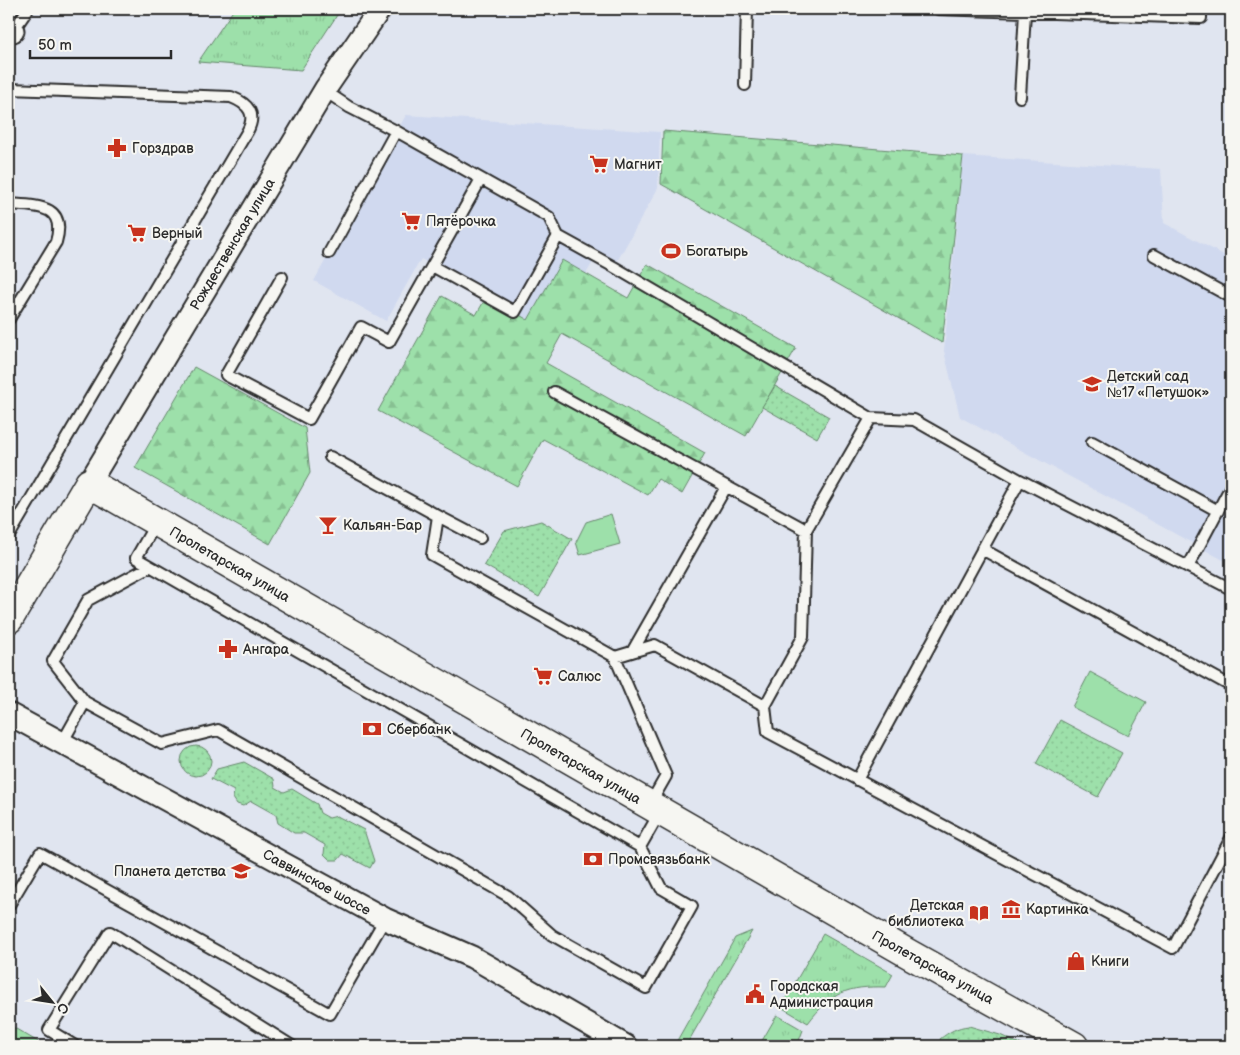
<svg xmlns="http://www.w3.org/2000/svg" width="1240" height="1055" viewBox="0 0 1240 1055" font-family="'Balsamiq Sans',sans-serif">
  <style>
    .built { fill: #d0d9ef }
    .grass { fill: url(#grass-tufts); stroke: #64866a }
    .forest { fill: url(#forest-firs); stroke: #64866a }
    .park { fill: url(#park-dots); stroke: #64866a }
    .pitch { fill: #9de0aa; stroke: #64866a }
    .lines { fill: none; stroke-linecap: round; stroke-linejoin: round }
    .lane-casing { stroke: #2b2b2b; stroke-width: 14 }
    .street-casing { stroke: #2b2b2b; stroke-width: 25 }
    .secondary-casing { stroke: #2b2b2b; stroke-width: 31 }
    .lane { stroke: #f6f6f2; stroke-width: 10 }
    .street { stroke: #f6f6f2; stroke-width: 21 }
    .secondary { stroke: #f6f6f2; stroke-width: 28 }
    .labels { text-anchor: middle; stroke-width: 4; stroke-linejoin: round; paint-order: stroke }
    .poi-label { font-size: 14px; fill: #2b2b2b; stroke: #f6f6f2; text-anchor: start }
    .street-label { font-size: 14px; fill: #2b2b2b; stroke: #f6f6f2 }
  </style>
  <defs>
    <pattern id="grass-tufts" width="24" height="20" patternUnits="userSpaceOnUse" patternTransform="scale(1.25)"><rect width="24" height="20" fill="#9de0aa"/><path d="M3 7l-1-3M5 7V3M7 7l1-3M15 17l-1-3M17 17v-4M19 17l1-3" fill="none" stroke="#87c092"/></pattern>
    <pattern id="forest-firs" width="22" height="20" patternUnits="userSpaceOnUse" patternTransform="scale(1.25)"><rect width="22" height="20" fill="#9de0aa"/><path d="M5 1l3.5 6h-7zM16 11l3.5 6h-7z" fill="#87c092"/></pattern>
    <pattern id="park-dots" width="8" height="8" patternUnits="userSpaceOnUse" patternTransform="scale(1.25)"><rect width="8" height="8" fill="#9de0aa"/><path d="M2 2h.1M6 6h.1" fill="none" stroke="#87c092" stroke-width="1.8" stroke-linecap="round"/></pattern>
  </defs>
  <rect width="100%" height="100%" fill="#e0e5f0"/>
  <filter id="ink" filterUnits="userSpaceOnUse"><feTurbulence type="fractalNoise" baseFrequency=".02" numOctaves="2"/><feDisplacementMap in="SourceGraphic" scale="10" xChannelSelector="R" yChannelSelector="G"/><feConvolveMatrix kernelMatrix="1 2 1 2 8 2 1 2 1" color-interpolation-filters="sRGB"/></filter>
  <g filter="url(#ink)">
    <path class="built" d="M406 115 660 132 658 188 614 267 596 257 586 274 562 261 528 320 421 259 386 321 314 281Z
      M963 156 1161 169 1164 223 1231 259V554L1227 562 960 417 944 351Z"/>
    <path class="grass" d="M234 9H341L301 70 198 62Z
      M752 931 687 1044 690 1046H674L735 938Z
      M823 934 893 974 886 987C847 986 832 992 808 1023L781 1007Z
      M777 1015 803 1030 797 1046H759Z"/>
    <path class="forest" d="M663 131 963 156 942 343 661 184Z
      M562 260 628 298 647 264 796 348 746 436 562 334 546 363 705 453 682 494 658 479 648 495 543 439 517 486 378 411 442 296 476 315 487 296 528 320Z
      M194 367 305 428 310 473 270 544 135 468Z"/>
    <path class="park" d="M775 386 829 417 817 438 762 407Z
      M541 521 572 539 539 597 484 565 504 531Z
      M1060 720 1122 753 1098 797 1036 764Z
      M181 761a15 15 0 1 1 30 0a15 15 0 1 1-30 0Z
      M244 762 274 779 275 787 284 792 292 789 317 804 320 813 329 818 337 816 364 830 374 861 370 868 343 854 338 860H330L324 854 325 845 304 833H294L278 823 276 815 251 801 243 806 237 804 233 798 234 791 211 779 217 769Z
      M969 1026 1000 1035 1024 1046H942L940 1039C949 1032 957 1027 969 1026Z"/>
    <path class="pitch" d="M611 514 620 544 580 555 576 542 586 522Z
      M1090 672 1146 702 1128 736 1072 707Z
      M11 1026 45 1046H9V1030Z"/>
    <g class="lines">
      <g class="lane-casing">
        <path id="lane" d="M938 9 1201 18V9
          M13 31 28 9
          M745 85 747 9
          M9 89 231 97C249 104 257 114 247 132L9 536
          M325 91 349 107 396 131 549 217 558 236 614 267 871 418 914 420 1020 480 1231 589
          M1020 97 1025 12
          M481 179 432 266 515 312 558 236
          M9 204C36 206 67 204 56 242L9 319
          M329 253 396 131
          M1154 255 1231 297
          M282 277 226 375 309 419 361 327 389 342 432 266
          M554 392 806 530
          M1092 442 1218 511
          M330 457 438 516 432 555 615 657 655 645 765 706 768 732 1173 948 1231 838
          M438 516 480 538
          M982 549 1231 686
          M149 567 88 600 53 661 85 702 162 744 218 730 508 896 552 935 646 988 692 906 661 888 640 847 136 558 156 523
          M1188 567 1231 486
          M632 652 726 487
          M615 657 666 776 650 804
          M765 706 803 637 806 530 871 418
          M62 743 85 702
          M857 780 1020 480
          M640 847 660 812
          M9 905 40 853 330 1014 385 919
          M75 1046 49 1030 110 932 292 1046"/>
      </g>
      <g class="street-casing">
        <path id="street" d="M9 30 13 31
          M89 483 326 88 380 9
          M9 714 385 919 472 957 626 1046"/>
      </g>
      <g class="secondary-casing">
        <path id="secondary" d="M9 619 89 483 909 954 1074 1046"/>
      </g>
      <use href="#lane" class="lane"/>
      <use href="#street" class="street"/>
      <use href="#secondary" class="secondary"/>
    </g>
  </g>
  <defs>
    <g id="pharmacy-bare" transform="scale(1.5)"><path d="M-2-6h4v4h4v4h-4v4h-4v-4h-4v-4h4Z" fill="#c8321e" stroke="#f6f6f2" stroke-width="2.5" paint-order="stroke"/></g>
    <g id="supermarket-bare" transform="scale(1.5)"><path d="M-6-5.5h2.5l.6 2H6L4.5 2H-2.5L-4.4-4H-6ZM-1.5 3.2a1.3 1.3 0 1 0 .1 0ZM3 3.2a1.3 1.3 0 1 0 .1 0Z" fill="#c8321e" stroke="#f6f6f2" stroke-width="2.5" paint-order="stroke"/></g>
    <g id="stadium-bare" transform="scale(1.5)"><path d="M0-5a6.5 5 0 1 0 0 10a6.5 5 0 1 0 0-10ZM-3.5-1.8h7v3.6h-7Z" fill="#c8321e" stroke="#f6f6f2" stroke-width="2.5" paint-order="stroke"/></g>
    <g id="school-bare" transform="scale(1.5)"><path d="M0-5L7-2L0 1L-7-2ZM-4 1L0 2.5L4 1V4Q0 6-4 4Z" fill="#c8321e" stroke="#f6f6f2" stroke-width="2.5" paint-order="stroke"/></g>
    <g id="bar-bare" transform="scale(1.5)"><path d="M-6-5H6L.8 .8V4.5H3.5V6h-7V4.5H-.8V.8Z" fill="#c8321e" stroke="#f6f6f2" stroke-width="2.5" paint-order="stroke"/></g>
    <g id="bank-bare" transform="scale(1.5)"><path d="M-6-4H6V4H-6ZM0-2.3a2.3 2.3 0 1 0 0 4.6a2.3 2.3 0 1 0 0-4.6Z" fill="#c8321e" stroke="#f6f6f2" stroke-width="2.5" paint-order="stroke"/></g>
    <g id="museum-bare" transform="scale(1.5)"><path d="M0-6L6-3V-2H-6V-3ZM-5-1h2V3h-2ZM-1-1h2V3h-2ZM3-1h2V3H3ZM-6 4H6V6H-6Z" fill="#c8321e" stroke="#f6f6f2" stroke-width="2.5" paint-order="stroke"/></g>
    <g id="library-bare" transform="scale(1.5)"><path d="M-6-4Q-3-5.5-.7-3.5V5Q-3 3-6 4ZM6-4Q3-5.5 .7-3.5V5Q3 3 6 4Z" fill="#c8321e" stroke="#f6f6f2" stroke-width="2.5" paint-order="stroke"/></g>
    <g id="shop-bare" transform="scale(1.5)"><path d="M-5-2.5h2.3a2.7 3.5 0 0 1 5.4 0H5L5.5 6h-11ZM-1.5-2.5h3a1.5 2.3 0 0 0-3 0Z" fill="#c8321e" stroke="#f6f6f2" stroke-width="2.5" paint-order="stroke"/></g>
    <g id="civic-bare" transform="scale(1.5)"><path d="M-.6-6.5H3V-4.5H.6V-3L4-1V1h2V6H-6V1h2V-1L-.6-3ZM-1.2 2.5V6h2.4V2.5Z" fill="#c8321e" stroke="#f6f6f2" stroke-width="2.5" paint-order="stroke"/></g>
  </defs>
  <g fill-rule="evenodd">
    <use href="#pharmacy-bare" x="117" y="148"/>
    <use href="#supermarket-bare" x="599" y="164"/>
    <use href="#supermarket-bare" x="411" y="221"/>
    <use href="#supermarket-bare" x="137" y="233"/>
    <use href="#stadium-bare" x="671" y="251"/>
    <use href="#school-bare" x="1092" y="384"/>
    <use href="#bar-bare" x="328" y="525"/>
    <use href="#pharmacy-bare" x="228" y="649"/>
    <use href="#supermarket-bare" x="543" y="676"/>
    <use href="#bank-bare" x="372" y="729"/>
    <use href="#bank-bare" x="593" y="859"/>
    <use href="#school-bare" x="241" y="871"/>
    <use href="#museum-bare" x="1011" y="909"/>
    <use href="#library-bare" x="979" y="913"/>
    <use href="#shop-bare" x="1076" y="961"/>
    <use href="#civic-bare" x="755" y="994"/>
  </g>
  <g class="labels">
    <g class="poi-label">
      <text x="132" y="153">Горздрав</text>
      <text x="614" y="169">Магнит</text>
      <text x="426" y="226">Пятёрочка</text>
      <text x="152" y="238">Верный</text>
      <text x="686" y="256">Богатырь</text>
      <text x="1107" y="381">Детский сад<tspan x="1107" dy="16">№17 «Петушок»</tspan></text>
      <text x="343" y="530">Кальян-Бар</text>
      <text x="243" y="654">Ангара</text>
      <text x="558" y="681">Салюс</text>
      <text x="387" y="734">Сбербанк</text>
      <text x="608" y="864">Промсвязьбанк</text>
      <text x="226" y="876" text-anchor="end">Планета детства</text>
      <text x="964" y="910" text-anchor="end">Детская<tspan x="964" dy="16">библиотека</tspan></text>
      <text x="1026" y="914">Картинка</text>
      <text x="1091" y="966">Книги</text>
      <text x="770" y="991">Городская<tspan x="770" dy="16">Администрация</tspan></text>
    </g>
    <g class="street-label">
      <text transform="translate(232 244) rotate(-59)" y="5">Рождественская улица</text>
      <text transform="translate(230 564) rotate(30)" y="5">Пролетарская улица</text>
      <text transform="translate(581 766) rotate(30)" y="5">Пролетарская улица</text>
      <text transform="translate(317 882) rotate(29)" y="5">Саввинское шоссе</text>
      <text transform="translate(933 967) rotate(29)" y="5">Пролетарская улица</text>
    </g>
  </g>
  <rect width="1240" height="1055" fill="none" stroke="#f6f6f2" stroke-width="30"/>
  <rect x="15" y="15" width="1210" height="1025" fill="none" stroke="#2b2b2b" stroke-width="2" filter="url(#ink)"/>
  <g transform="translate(52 1002) rotate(120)" stroke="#f6f6f2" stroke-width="4" paint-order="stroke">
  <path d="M0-4L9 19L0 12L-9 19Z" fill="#2b2b2b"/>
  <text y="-8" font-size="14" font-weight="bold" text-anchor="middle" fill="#2b2b2b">С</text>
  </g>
  <path d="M30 50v8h141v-8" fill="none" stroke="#2b2b2b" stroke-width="2.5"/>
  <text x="38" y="50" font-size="15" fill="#2b2b2b" stroke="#f6f6f2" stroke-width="4" paint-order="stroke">50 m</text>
</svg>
